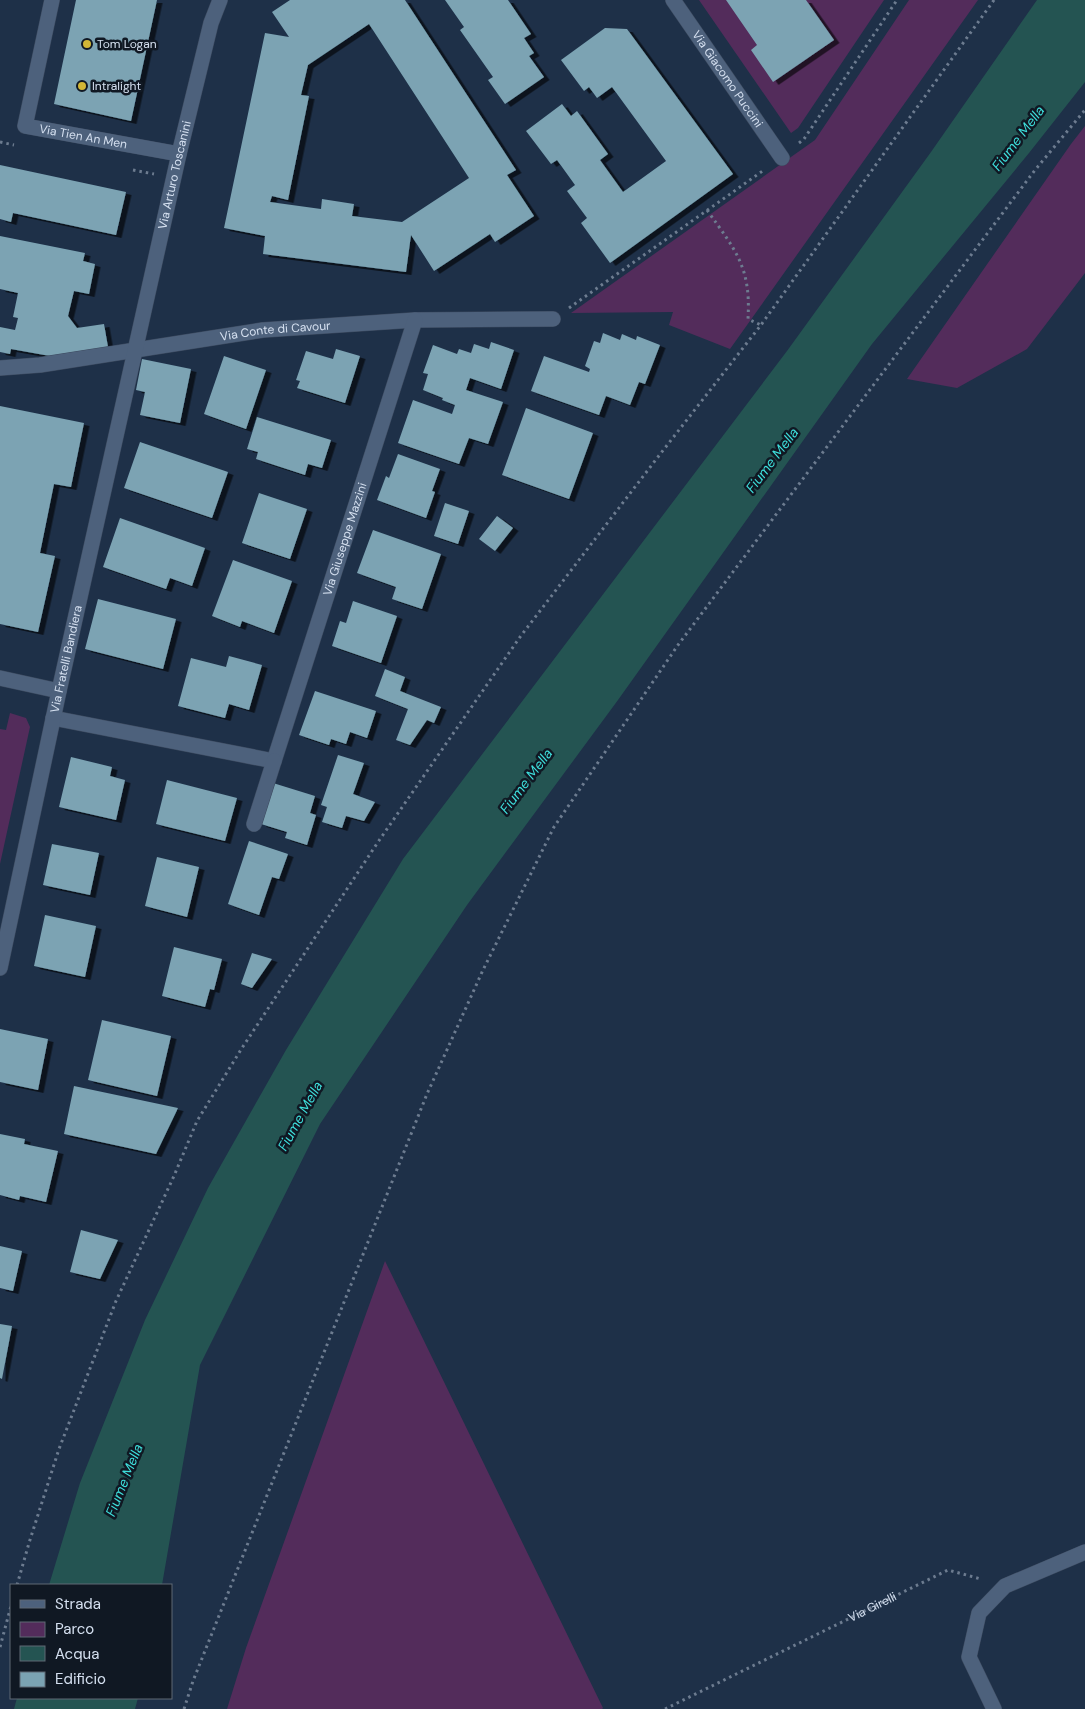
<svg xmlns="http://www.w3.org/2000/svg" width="1085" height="1709" viewBox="0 0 1085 1709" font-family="'DM Sans',sans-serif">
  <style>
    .green { fill: #532c5b }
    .water { fill: #245452 }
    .building { fill: #7ba3b3; fill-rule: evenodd; filter: url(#shadow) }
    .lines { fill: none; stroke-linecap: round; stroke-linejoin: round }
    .street-casing { stroke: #3d4b60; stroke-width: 16 }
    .path { stroke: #6d7c90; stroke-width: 3; stroke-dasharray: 2.5 4; stroke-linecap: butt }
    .street { stroke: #4d617c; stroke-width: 15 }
    .poi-dot { fill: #d2b736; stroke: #101823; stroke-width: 2 }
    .labels { text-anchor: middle; stroke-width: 5; stroke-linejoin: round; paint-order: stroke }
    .poi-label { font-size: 12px; fill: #d5e0f0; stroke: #101823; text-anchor: start }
    .street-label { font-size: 12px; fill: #d5e0f0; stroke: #101823 }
    .water-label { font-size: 14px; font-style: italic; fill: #3ededb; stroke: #101823 }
  </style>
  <defs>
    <filter id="shadow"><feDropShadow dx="5.5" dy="3" stdDeviation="0" flood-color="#0009"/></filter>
  </defs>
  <rect width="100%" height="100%" fill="#1e3048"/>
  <path class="green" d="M699 0H884L798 128 791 133Z
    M909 0H978L730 349 669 325 673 312 571 313 815 140Z
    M1085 126V273L1027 349 957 388 907 379 1071 144Z
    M10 713 26 718 30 727 0 864V729L6 730Z
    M385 1261 603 1708 602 1709H227L246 1648Z"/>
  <path class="water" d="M1037 0H1085V82L1029 153 872 344 618 700 467 905 320 1124 200 1365 162 1585H49L80 1483 145 1320 208 1188 286 1050 403 859 787 351 931 152Z
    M17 1698H138L135 1709H14Z"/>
  <path class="building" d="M76 0H157L131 121 54 104Z
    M290 0H405L516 170 507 175 534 216 495 242 490 234 434 271 411 235 406 272 263 254 265 236 224 228 265 33 289 37 272 12ZM369 24 469 178 402 222 352 216 354 204 322 199 321 209 270 202 272 196 288 200 309 96 301 95 308 65Z
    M445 0H508L531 34 524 38 534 53 529 56 544 77 505 104 488 80 493 77 460 30 464 27Z
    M726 0H806L834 40 773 82 751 50 757 45Z
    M605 28 627 29 733 174 610 263 581 223 587 218 567 191 575 185 557 160 551 164 526 131 562 104 571 116 577 111 608 154 600 160 623 192 666 161 612 87 597 98 589 87 584 91 561 60Z
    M0 165 126 192 116 235 13 213 11 222 0 219Z
    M0 236 85 253 83 261 95 264 89 294 74 291 68 316 77 328 104 324 108 347 50 356 11 349 10 354 0 352V327L15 330 18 318 13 317 18 293 0 289Z
    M603 333 620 340 622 334 636 340 637 336 660 345 645 384 639 382 630 405 606 396 599 415 531 391 544 356 589 372 590 369 585 366 594 341 600 343Z
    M491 342 514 350 501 389 470 378 466 390 503 402 488 444 469 438 459 464 398 443 413 400 452 414 455 405 442 400 443 398 423 390 428 374 423 373 433 345 457 354 459 349 471 353 474 344 489 349Z
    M336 349 360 356 345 403 297 388 300 381 296 380 306 351 333 359Z
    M224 356 266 370 246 429 204 414Z
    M142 359 191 369 180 423 140 415 145 392 136 390Z
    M0 406 84 423 71 487 54 484 40 553 55 556 38 632 0 624Z
    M526 408 593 433 569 499 502 475Z
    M257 417 331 440 322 468 308 464 305 475 256 459 258 452 247 449Z
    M140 442 228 472 212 518 124 488Z
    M398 454 440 469 432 491 435 492 426 518 377 500 386 476 389 478Z
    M259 493 307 509 290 559 242 543Z
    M445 503 469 511 458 544 434 536Z
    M497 516 513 528 495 551 479 539Z
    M120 518 205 548 192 586 170 578 166 589 103 567Z
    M373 530 441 554 422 609 392 599 396 587 357 573Z
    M233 560 292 581 274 633 242 621 240 627 212 616Z
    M98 599 176 619 163 669 85 649Z
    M353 601 397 616 381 663 332 646 340 621 346 623Z
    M229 656 262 665 249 710 229 704 225 718 178 706 191 658 226 667Z
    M385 669 405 677 400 691 441 707 434 723 427 720 410 745 396 740 408 709 375 696Z
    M315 691 376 711 367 738 350 732 346 744 331 739 329 745 299 735Z
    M338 755 364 763 353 794 375 802 364 821 346 816 342 828 322 822 327 807 321 805Z
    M71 757 112 767 110 776 125 780 116 820 59 807Z
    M167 780 237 798 225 841 156 824Z
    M273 783 315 796 310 813 316 815 307 845 285 838 287 832 261 824Z
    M249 841 288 854 279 879 272 877 259 915 228 904Z
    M52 844 99 853 90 895 43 885Z
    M157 857 199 867 187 917 145 906Z
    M45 915 96 926 85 977 34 966Z
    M174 947 222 959 214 990 210 989 205 1007 162 996Z
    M252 953 272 959 252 988 241 984Z
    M102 1020 171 1036 157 1096 88 1080Z
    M0 1029 48 1039 38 1090 0 1082Z
    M74 1086 178 1108 156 1154 64 1134Z
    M0 1134 25 1139 24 1144 58 1151 46 1202 20 1196 19 1200 0 1195Z
    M81 1230 118 1240 100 1279 70 1272Z
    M0 1246 22 1251 13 1291 0 1288Z
    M0 1324 12 1326 2 1379 0 1378Z"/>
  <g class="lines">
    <g class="street-casing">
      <g id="street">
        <path id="s2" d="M52 0 25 126 179 154"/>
        <path id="s3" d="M673 0 782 158"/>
        <path id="s4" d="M0 368 40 365 263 330 415 320 553 319"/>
        <path d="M0 678 59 691"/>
        <path id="s5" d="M53 718 274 761 415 320"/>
        <path d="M254 824 274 761"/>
        <path id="s6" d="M0 968 59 691 179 154 211 23 220 0"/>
        <path d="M994 1709 969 1657 979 1613 1005 1586 1085 1552"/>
      </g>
    </g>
    <g class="path">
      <path d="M0 142 14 145"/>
      <path d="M799 143 804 139 897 0"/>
      <path d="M133 170 154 174"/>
      <path d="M707 210C736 251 751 267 748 319L761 325"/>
      <path d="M569 308 764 170"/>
      <path d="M17 1585 29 1543 59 1449 116 1301 174 1176 197 1121 242 1048 378 842 520 637 661 453 761 325 994 0"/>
      <path d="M0 1647 11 1606"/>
      <path d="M184 1709 193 1681 427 1094 483 970 554 827 678 645 1035 170 1085 110"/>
      <path id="s1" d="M665 1709 948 1570 981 1579"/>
    </g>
    <use href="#street" class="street"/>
  </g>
  <g class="poi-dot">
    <circle cx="87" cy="44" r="5"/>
    <circle cx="82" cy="86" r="5"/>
  </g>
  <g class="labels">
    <g class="poi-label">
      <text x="97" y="48">Tom Logan</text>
      <text x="92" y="90">Intralight</text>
    </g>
    <g class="street-label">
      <text dy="4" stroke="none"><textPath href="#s3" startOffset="96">Via Giacomo Puccini</textPath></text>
      <text dy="4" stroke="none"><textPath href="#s2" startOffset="188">Via Tien An Men</textPath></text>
      <text dy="4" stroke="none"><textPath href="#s6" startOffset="812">Via Arturo Toscanini</textPath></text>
      <text dy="4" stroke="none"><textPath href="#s4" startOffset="278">Via Conte di Cavour</textPath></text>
      <text dy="4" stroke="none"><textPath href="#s5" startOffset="458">Via Giuseppe Mazzini</textPath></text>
      <text dy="4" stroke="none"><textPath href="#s6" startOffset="316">Via Fratelli Bandiera</textPath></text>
      <text dy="4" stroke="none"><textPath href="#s1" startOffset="231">Via Girelli</textPath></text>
    </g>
    <g class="water-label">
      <text transform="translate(1018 138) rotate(-53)" y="5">Fiume Mella</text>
      <text transform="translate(772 460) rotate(-53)" y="5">Fiume Mella</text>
      <text transform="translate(526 781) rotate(-53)" y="5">Fiume Mella</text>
      <text transform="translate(300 1116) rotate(-61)" y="5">Fiume Mella</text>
      <text transform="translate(124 1480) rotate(-68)" y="5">Fiume Mella</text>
    </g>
  </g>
  <rect x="10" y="1584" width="162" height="115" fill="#101823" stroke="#5f6875"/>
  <rect x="20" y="1600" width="25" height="8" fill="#4d617c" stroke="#5f6875"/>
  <text x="55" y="1609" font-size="15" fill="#d5e0f0">Strada</text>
  <rect x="20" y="1622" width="25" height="15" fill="#532c5b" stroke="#5f6875"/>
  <text x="55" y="1634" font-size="15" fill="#d5e0f0">Parco</text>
  <rect x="20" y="1646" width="25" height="15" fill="#245452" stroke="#5f6875"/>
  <text x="55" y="1659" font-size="15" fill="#d5e0f0">Acqua</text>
  <rect x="20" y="1672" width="25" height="15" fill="#7ba3b3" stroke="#5f6875"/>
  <text x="55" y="1684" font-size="15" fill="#d5e0f0">Edificio</text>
</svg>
